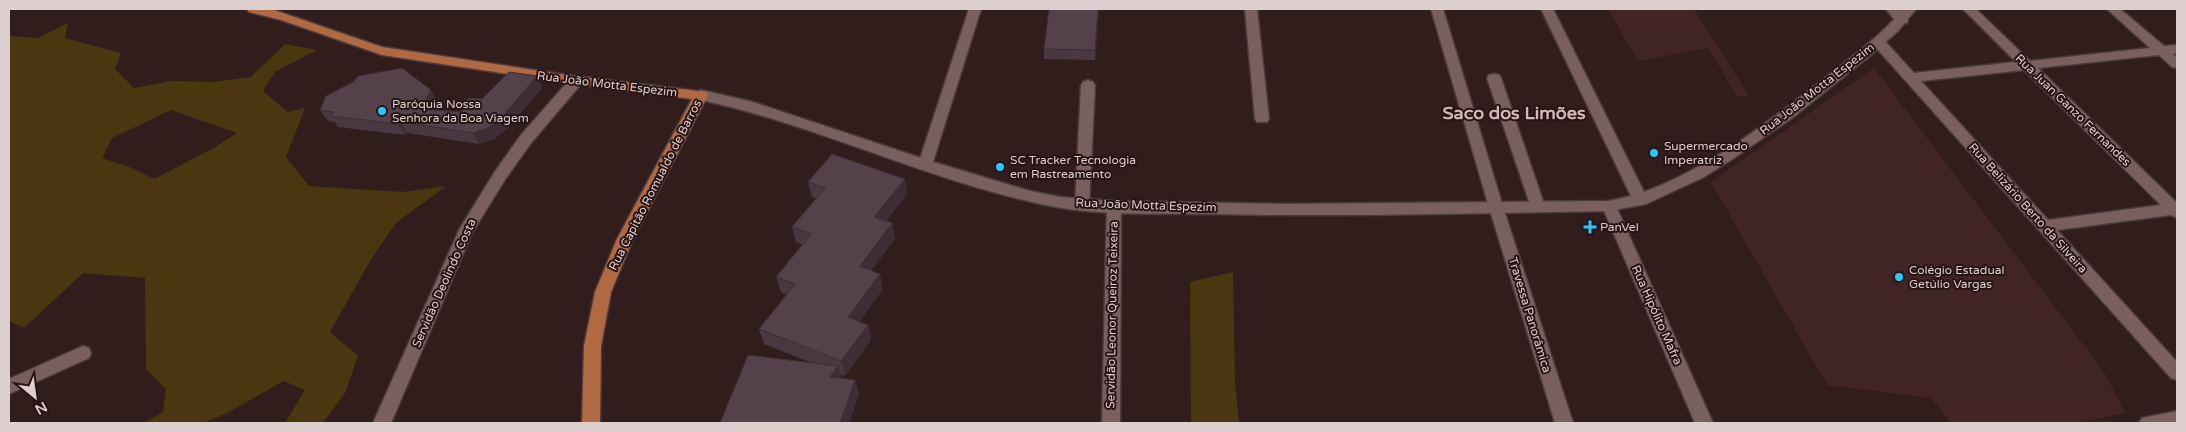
<svg xmlns="http://www.w3.org/2000/svg" width="2186" height="432" viewBox="0 0 2186 432" font-family="'Varela Round',sans-serif">
  <style>
    .built { fill: #412525 }
    .green { fill: #4b370f; fill-rule: evenodd }
    .lines { fill: none; stroke-linecap: round; stroke-linejoin: round }
    .street-casing { stroke: #4c3b3b; stroke-width: 3 }
    .secondary-casing { stroke: #4c3b3b; stroke-width: 3 }
    .primary-casing { stroke: #4c3b3b; stroke-width: 3 }
    .street { fill: #79605f; fill-rule: evenodd }
    .secondary { fill: #79605f; fill-rule: evenodd }
    .primary { fill: #b16941; fill-rule: evenodd }
    .wall { fill: #493840 }
    .shaded-wall { fill: #3c2e34 }
    .building { fill: #55414a; stroke: #3c2e34 }
    .poi-dot { fill: #25c9fe; stroke: #281414; stroke-width: 2 }
    .labels { text-anchor: middle; stroke-width: 4; stroke-linejoin: round; paint-order: stroke }
    .street-label { font-size: 12px; fill: #decfcf; stroke: #281414 }
    .poi-label { font-size: 12px; fill: #decfcf; stroke: #281414; text-anchor: start }
    .district-label { font-size: 18px; font-weight: bold; fill: #d4b8b8; stroke: #281414 }
  </style>
  <rect width="100%" height="100%" fill="#321d1d"/>
  <path class="built" d="M1608 9H1694L1749 96H1737L1708 48 1638 61Z
    M1874 68 2104 372 2125 413 2077 423H1951L1931 398 1827 385 1711 182Z"/>
  <path class="green" d="M68 23 65 38 121 53 115 69 134 88 171 81 214 82 251 77 285 44 317 50 275 72 263 91 288 112 305 108 286 157 309 186 402 192 446 186 396 223 370 261 330 332 358 356 345 393 323 423H285L305 390 284 381 227 413 203 423H144L163 412 166 389 146 369 145 278 83 273 24 328 9 321V36L38 38ZM171 110 237 133 212 149 154 179 132 168 102 158 112 138Z
    M1233 272 1235 383 1239 423H1191L1190 282Z"/>
  <g class="lines">
    <g class="street-casing">
      <path id="street" d="M969 9H981L932 165 930 169H920L918 165Z
        M1245 9H1257L1269 119 1267 122H1257L1255 119Z
        M1431 9H1443L1503 207 1573 423H1555L1489 207Z
        M1886 9H1899L1908 20 1907 23H1897Z
        M1963 9H1976L2030 61 2150 48 2107 9H2120L2164 46 2177 45V53L2173 54 2177 57V68L2172 67 2159 55 2038 68 2177 203V218L2171 215 2057 230 2177 362V380L2171 378 1871 42 1873 39H1883L1914 73 2016 62ZM2024 70 2161 205 2048 220 1921 81Z
        M1494 74 1499 75 1501 78 1545 207 1543 211 1538 212 1533 211 1531 207 1487 78 1489 75Z
        M577 76 582 77 584 80 582 83 531 143 506 178 472 233 391 423H373L460 228 496 170 521 135 572 77Z
        M1088 80 1093 82 1095 85 1089 205 1087 209 1082 210 1077 209 1075 205 1081 85 1083 82Z
        M1114 201 1119 202 1121 206 1120 423H1102L1107 206 1109 202Z
        M1609 201 1614 202 1616 206 1713 423H1695L1602 206 1604 202Z
        M83 346 89 348 91 353 89 358 9 394V379Z
        M2177 411V423H2139L2142 418Z"/>
    </g>
    <g class="secondary-casing">
      <path id="secondary" d="M1541 9H1553L1644 192C1713 166 1772 119 1830 74 1856 53 1882 35 1903 9H1916L1898 31 1871 55 1792 118 1734 158 1704 177 1646 204 1609 211C1477 213 1346 217 1214 214 1164 213 1105 216 1056 207 935 184 822 126 701 100L696 98 694 95 696 92 701 90 753 102 930 161 1030 191 1060 197 1114 201 1285 204 1609 201 1631 196Z"/>
    </g>
    <g class="primary-casing">
      <path id="primary" d="M247 9 274 10 382 47 567 75 706 92 708 95 633 239 611 292 601 346 600 423H582L584 346 595 292 617 239 692 99 567 83 382 55 281 20 249 12Z"/>
    </g>
    <use href="#street" class="street"/>
    <use href="#secondary" class="secondary"/>
    <use href="#primary" class="primary"/>
  </g>
  <path class="wall" d="M1049 9H1099L1095 60 1044 59V49Z
    M537 76 542 88 508 128 494 139 479 144 407 133 405 135 338 127 335 122 328 121 320 110 437 101 433 110 462 112 482 99Z
    M808 182 907 194 886 221 892 223 895 239 871 270 883 289 859 322 868 325 871 340 845 376 840 374 841 378 855 380 859 394 849 423H720L812 363 764 344 759 329 787 295 781 292 776 277 803 245 796 242 792 227 816 198 812 197Z"/>
  <path class="shaded-wall" d="M1098 9H1099L1095 60V50Z
    M537 76 542 88 508 128 494 139 479 144 473 133Z
    M431 90 437 101 428 120 421 109Z
    M401 122 407 133 405 135 398 124Z
    M905 179 907 194 877 232 874 217Z
    M892 223 895 239 863 281 860 266Z
    M880 274 883 289 851 332 848 317Z
    M868 325 871 340 845 376 841 361Z
    M838 366 842 380 830 377Z
    M855 380 859 394 849 423H840Z"/>
  <path class="building" d="M1049 9H1098L1095 50 1044 49Z
    M402 68 431 90 421 109 462 112 463 102 469 98 482 99 509 72 537 76 503 116 488 128 473 133 401 122 398 124 331 116 334 112 320 110 326 96 353 82 358 76Z
    M832 154 905 179 874 217 892 223 860 266 880 274 848 317 868 325 841 361 759 329 795 284 776 277 811 234 792 227 825 188 808 182Z
    M748 355 838 366 830 377 855 380 840 423H720Z"/>
  <g class="poi-dot">
    <circle cx="382" cy="111" r="5"/>
    <circle cx="1654" cy="153" r="5"/>
    <circle cx="1000" cy="167" r="5"/>
    <path d="M1587.5 219.5h5v5h5v5h-5v5h-5v-5h-5v-5h5z"/>
    <circle cx="1899" cy="277" r="5"/>
  </g>
  <g class="labels">
    <g class="street-label">
      <text transform="translate(607 84) rotate(7)" y="4">Rua João Motta Espezim</text>
      <text transform="translate(1817 89) rotate(-38)" y="4">Rua João Motta Espezim</text>
      <text transform="translate(2073 110) rotate(44)" y="4">Rua Juan Ganzo Fernandes</text>
      <text transform="translate(655 185) rotate(-63)" y="4">Rua Capitão Romualdo de Barros</text>
      <text transform="translate(1146 205) rotate(2)" y="4">Rua João Motta Espezim</text>
      <text transform="translate(2028 208) rotate(48)" y="4">Rua Belizário Berto da Silveira</text>
      <text transform="translate(444 283) rotate(-66)" y="4">Servidão Deolindo Costa</text>
      <text transform="translate(1112 315) rotate(-89)" y="4">Servidão Leonor Queiroz Teixeira</text>
      <text transform="translate(1530 315) rotate(73)" y="4">Travessa Panorâmica</text>
      <text transform="translate(1657 315) rotate(66)" y="4">Rua Hipólito Mafra</text>
    </g>
    <g class="poi-label">
      <text x="392" y="108">Paróquia Nossa<tspan x="392" dy="14">Senhora da Boa Viagem</tspan></text>
      <text x="1664" y="150">Supermercado<tspan x="1664" dy="14">Imperatriz</tspan></text>
      <text x="1010" y="164">SC Tracker Tecnologia<tspan x="1010" dy="14">em Rastreamento</tspan></text>
      <text x="1600" y="231">PanVel</text>
      <text x="1909" y="274">Colégio Estadual<tspan x="1909" dy="14">Getúlio Vargas</tspan></text>
    </g>
    <g class="district-label">
      <text x="1514" y="119">Saco dos Limões</text>
    </g>
  </g>
  <rect width="2186" height="432" fill="none" stroke="#decfcf" stroke-width="20"/>
  <g transform="translate(35 397) rotate(151)" stroke="#281414" stroke-width="4" paint-order="stroke">
  <path d="M0-4L9 19L0 12L-9 19Z" fill="#decfcf"/>
  <text y="-8" font-size="14" font-weight="bold" text-anchor="middle" fill="#decfcf">N</text>
  </g>
</svg>
